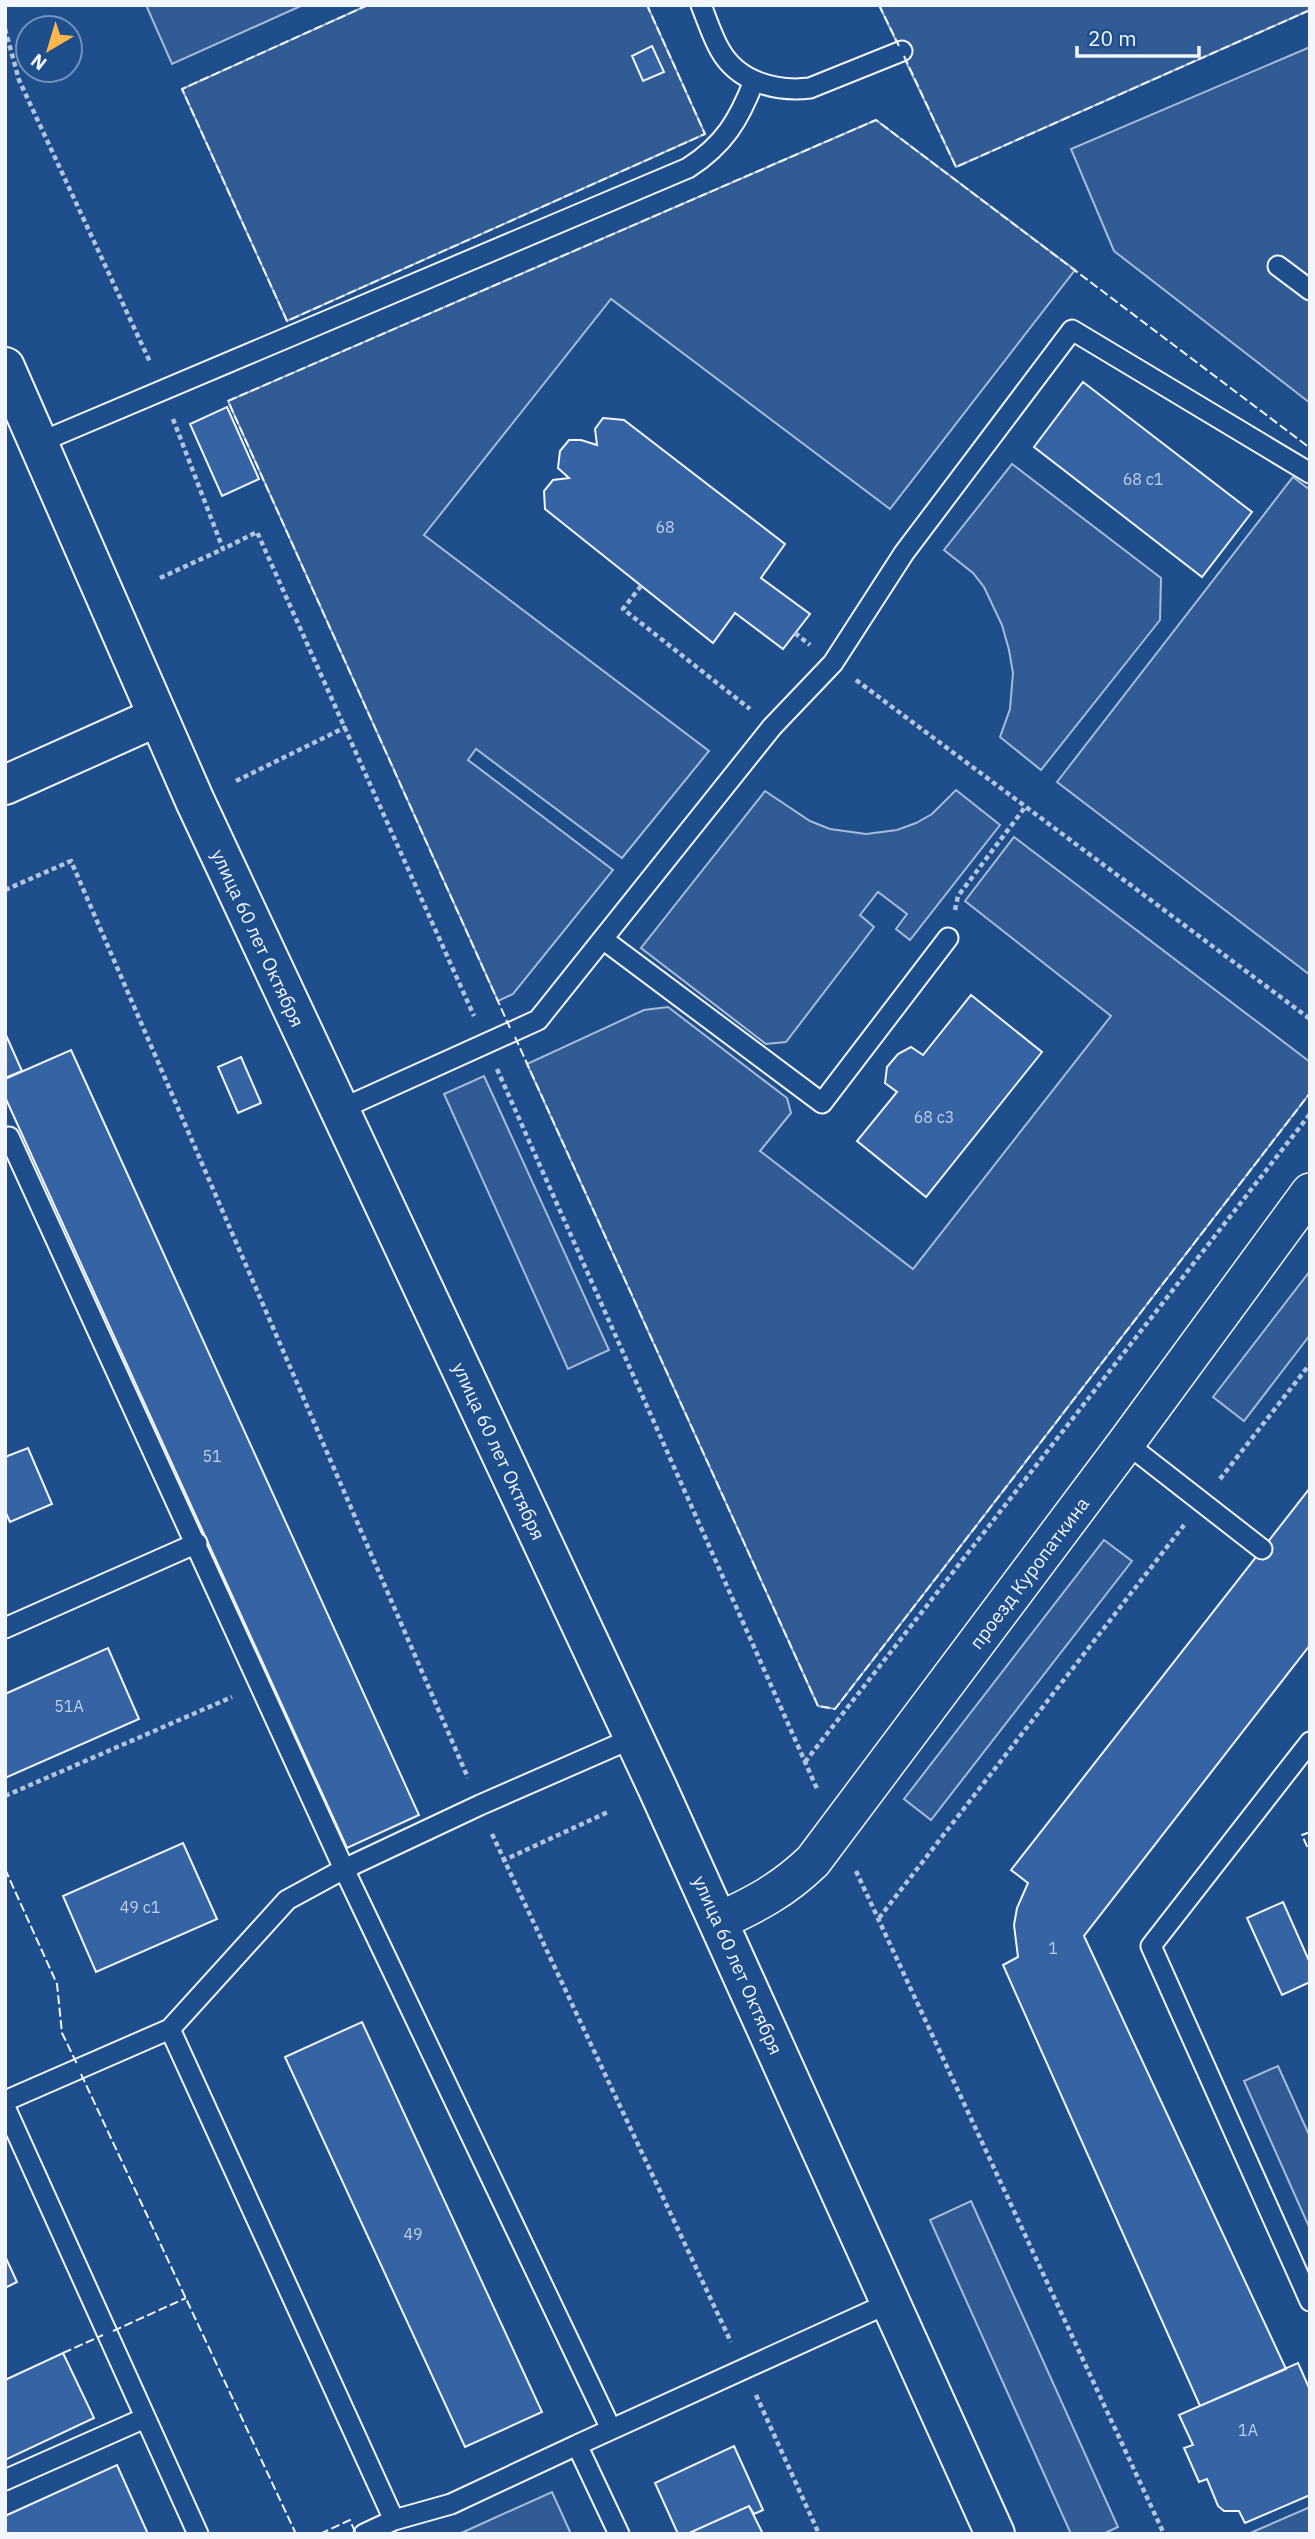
<svg xmlns="http://www.w3.org/2000/svg" width="1315" height="2539" viewBox="0 0 1315 2539" font-family="'IBM Plex Sans',sans-serif">
  <style>
    .built { fill: #305b95; stroke: #a8bbd7; stroke-width: 2 }
    .building { fill: #3563a3; stroke: #f2f6ff; stroke-width: 2 }
    .lines { fill: none; stroke-linecap: round; stroke-linejoin: round }
    .service-casing { stroke: #f2f6ff; stroke-width: 23 }
    .minor-casing { stroke: #f2f6ff; stroke-width: 40 }
    .tertiary-casing { stroke: #f2f6ff; stroke-width: 42 }
    .secondary-casing { stroke: #f2f6ff; stroke-width: 42 }
    .path { stroke: #b3c4dc; stroke-width: 4.5; stroke-dasharray: 5 3.5; stroke-linecap: butt }
    .service { stroke: #1f4e8c; stroke-width: 19 }
    .minor { stroke: #1f4e8c; stroke-width: 37 }
    .tertiary { stroke: #1f4e8c; stroke-width: 38 }
    .secondary { stroke: #1f4e8c; stroke-width: 38 }
    .fence { stroke: #f2f6ff; stroke-width: 2; stroke-dasharray: 9 3.5; stroke-linecap: butt }
    .labels { text-anchor: middle; stroke-width: 5; stroke-linejoin: round; paint-order: stroke }
    .number-label { font-size: 16px; fill: #c3d1e8 }
    .street-label { font-size: 19px; fill: #f2f6ff; stroke: #1f4e8c }
  </style>
  <rect width="100%" height="100%" fill="#1f4e8c"/>
  <path class="built" d="M146 5H303L172 64Z
    M368 5H647L705 134 287 321 182 89Z
    M879 5H1310V10L956 167Z
    M1310 47V403L1114 251 1071 149Z
    M876 120 1075 270 890 509 611 299 424 535 709 751 622 858 476 749 468 760 613 870 513 994 498 1001 228 401Z
    M1012 464 1161 578 1160 620 1041 770 1000 737 1010 709 1013 673 1009 650 1002 625 984 587 973 573 944 550Z
    M1293 477 1310 490V975L1057 782Z
    M956 790 1000 825 910 940 896 929 907 914 878 892 860 915 874 927 786 1042 766 1044 641 948 765 791 810 821 830 829 866 834 897 830 916 823 932 814Z
    M1014 837 1310 1062V1093L835 1709 818 1706 527 1064 644 1010 668 1007 787 1098 791 1113 760 1151 913 1269 1111 1016 965 901Z
    M484 1076 609 1350 568 1369 444 1094Z
    M1310 1271V1335L1244 1421 1213 1397Z
    M1104 1540 1132 1561 931 1820 904 1799Z
    M1278 2066 1310 2137V2229L1244 2081Z
    M971 2201 1118 2527 1103 2534H1071L930 2220Z
    M552 2492 571 2534H459Z
    M1310 2507V2534H1248Z"/>
  <path class="building" d="M652 46 664 72 643 81 632 56Z
    M1083 382 1252 512 1202 577 1034 447Z
    M227 407 259 479 222 496 190 424Z
    M603 418 624 420 785 544 761 578 810 614 783 649 735 613 713 643 545 509 544 491 553 480 569 478 558 468 560 451 569 440H581L597 445 595 429Z
    M971 995 1042 1052 926 1197 857 1141 897 1092 885 1083 887 1067 898 1054 911 1047 923 1055Z
    M5 1033 22 1071 5 1078Z
    M71 1050 419 1815 347 1848 5 1097V1079Z
    M241 1057 261 1103 238 1113 218 1067Z
    M28 1448 52 1504 10 1522 5 1511V1457Z
    M1310 1488V1645L1084 1936 1286 2369 1200 2406 1003 1965 1018 1957 1014 1925 1017 1908 1028 1883 1011 1870Z
    M108 1648 139 1719 5 1778V1694Z
    M183 1843 217 1919 96 1972 63 1896Z
    M1283 1902 1310 1963V1982L1282 1995 1247 1918Z
    M362 2022 542 2412 465 2447 285 2057Z
    M5 2256 17 2282 5 2288Z
    M63 2353 94 2418 5 2460V2380Z
    M1298 2363 1310 2390V2495L1245 2523 1239 2511H1224L1218 2506 1207 2479 1199 2482 1184 2448 1193 2445 1179 2415Z
    M734 2446 763 2510 754 2514 749 2506 687 2534H678L655 2483Z
    M117 2465 148 2534H5V2516Z
    M749 2506 763 2534H687Z"/>
  <g class="lines">
    <g class="service-casing">
      <path id="service" d="M701 5C707 20 712 36 720 50 738 82 776 92 810 88L902 51
        M1278 266 1310 290
        M38 443 688 168C724 145 739 120 754 81
        M604 940 822 1103 948 938
        M339 1110 538 1020 772 727 833 663 904 553 1072 330 1310 473
        M5 1139 9 1137 344 1869 480 1805 633 1738
        M1126 1443 1262 1549
        M5 1628 197 1543
        M1310 1742 1151 1946 1310 2301
        M5 2101 170 2029
        M5 2107 198 2534
        M577 2445 451 2504 394 2520 170 2029 287 1900 344 1869 611 2429
        M5 2480 145 2418
        M364 2534 394 2520
        M619 2534 577 2445 889 2303"/>
    </g>
    <g class="minor-casing">
      <path id="minor" d="M719 1921C756 1904 783 1890 813 1861L1126 1443 1310 1192"/>
    </g>
    <g class="tertiary-casing">
      <path id="tertiary" d="M5 785 157 717"/>
    </g>
    <g class="secondary-casing">
      <path id="secondary" d="M5 367 195 801 657 1787 995 2534"/>
    </g>
    <path class="path" d="M5 29 19 80 150 362
      M173 419 223 549 257 532 474 1016
      M160 578 223 549
      M641 586 623 609 750 709
      M795 633 810 645
      M856 680 1310 1019
      M236 781 346 727
      M5 890 71 861 468 1778
      M955 910 958 896 1026 806
      M497 1069 818 1791
      M1220 1479 1310 1364
      M805 1762 1310 1114
      M5 1796 232 1697
      M492 1834 731 2342
      M502 1861 608 1812
      M856 1871 1164 2534
      M879 1918 1184 1525
      M756 2395 819 2534"/>
    <use href="#service" class="service"/>
    <use href="#minor" class="minor"/>
    <use href="#tertiary" class="tertiary"/>
    <use href="#secondary" class="secondary"/>
    <path class="fence" d="M368 5 182 89 287 321 705 134 647 5
      M879 5 899 46
      M904 56 956 167 1310 10
      M510 1028 228 401 876 120 1310 448
      M515 1037 818 1706 835 1709 1310 1093
      M1310 1832 1302 1835 1310 1853
      M5 1869 57 1984 62 2033 77 2064
      M81 2074 296 2534
      M113 2331 186 2298
      M63 2353 103 2335
      M320 2534 350 2520 356 2534"/>
  </g>
  <g class="labels">
    <g class="number-label">
      <text x="1143" y="485">68 с1</text>
      <text x="665" y="533">68</text>
      <text x="934" y="1123">68 с3</text>
      <text x="212" y="1462">51</text>
      <text x="69" y="1712">51А</text>
      <text x="140" y="1913">49 с1</text>
      <text x="1053" y="1954">1</text>
      <text x="413" y="2240">49</text>
      <text x="1248" y="2436">1А</text>
    </g>
    <g class="street-label">
      <text transform="translate(258 938) rotate(65)" y="7">улица 60 лет Октября</text>
      <text transform="translate(499 1451) rotate(65)" y="7">улица 60 лет Октября</text>
      <text transform="translate(1029 1573) rotate(-53)" y="7">проезд Куропаткина</text>
      <text transform="translate(738 1965) rotate(66)" y="7">улица 60 лет Октября</text>
    </g>
  </g>
  <rect width="1315" height="2539" fill="none" stroke="#f2f6ff" stroke-width="14"/>
  <g transform="translate(49 49) rotate(218)"><circle r="33" fill="#1f4e8c" stroke="#7391ba" stroke-width="2"/>
  <path d="M0-5L12 26L0 18L-12 26Z" fill="#ffb74d"/>
  <text y="-10" font-size="19" font-weight="bold" text-anchor="middle" fill="#f2f6ff">N</text>
  </g>
  <path d="M1077 46v10h122v-10" fill="none" stroke="#f2f6ff" stroke-width="3.5"/>
  <text x="1088" y="46" font-size="21" fill="#f2f6ff" stroke="#1f4e8c" stroke-width="5" paint-order="stroke">20 m</text>
</svg>
